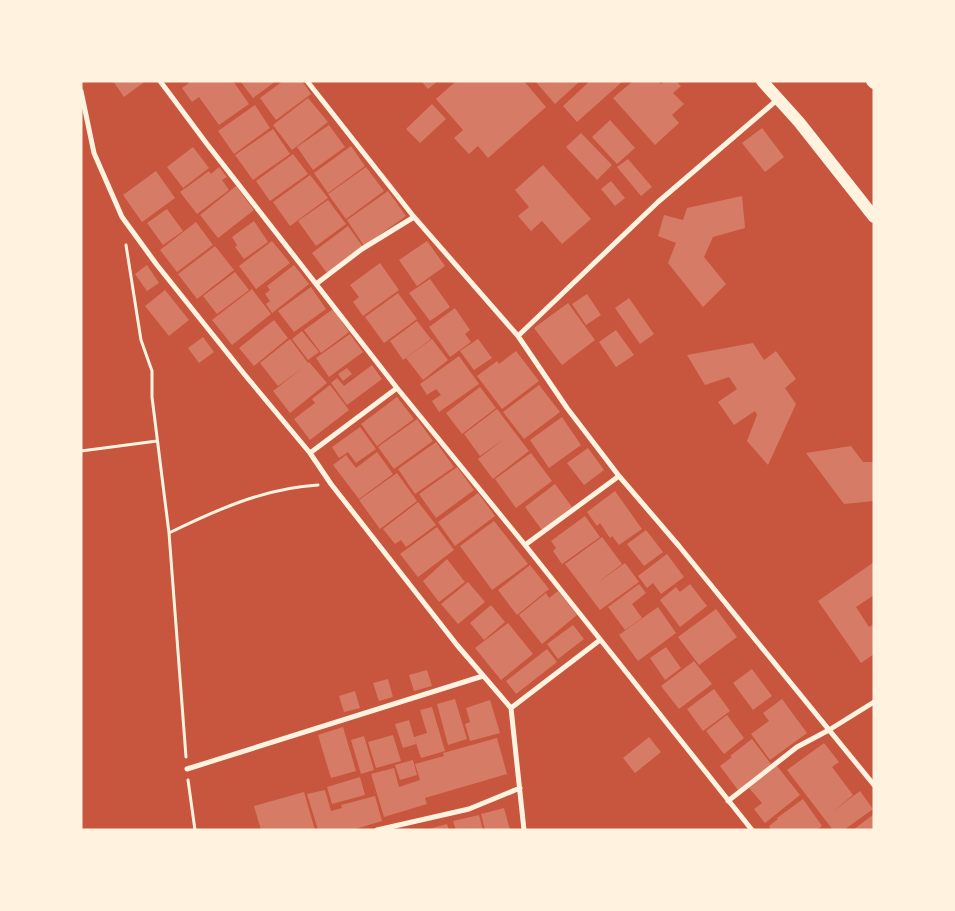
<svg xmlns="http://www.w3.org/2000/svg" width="955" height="911" viewBox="0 0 955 911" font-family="'IBM Plex Sans',sans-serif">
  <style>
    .building { fill: #d67c66 }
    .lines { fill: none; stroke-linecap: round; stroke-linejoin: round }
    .path { stroke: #fff3e0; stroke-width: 3 }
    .minor { stroke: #fff3e0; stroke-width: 5 }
    .primary { stroke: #fff3e0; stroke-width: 12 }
  </style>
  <rect width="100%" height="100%" fill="#c8553d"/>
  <path class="building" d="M113 81H142L143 83 124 97Z
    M187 81H233L249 104 219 125 199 97 192 102 182 88 189 83Z
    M240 81H276L253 98Z
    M283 81H302L311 94 276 120 260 98Z
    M421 81H438L428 89Z
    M456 81H524L546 107 488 158 478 146 469 154 454 138 463 130 436 99Z
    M535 81H580L555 104Z
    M590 81H623L577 122 563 106Z
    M633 81H658L661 84 664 81H676L681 86 673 93 684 104 672 115 679 123 655 145 613 98Z
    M308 98 328 122 292 150 273 125Z
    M432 104 446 119 420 143 406 129Z
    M255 105 270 128 234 154 218 131Z
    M610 120 635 148 617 164 592 137Z
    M329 125 345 147 313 170 297 147Z
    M762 128 784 157 765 172 742 143Z
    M273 129 290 154 253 180 235 155Z
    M581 133 612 165 597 180 566 147Z
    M351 146 365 166 328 193 314 173Z
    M193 147 209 168 183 188 167 167Z
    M293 154 308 174 270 201 256 181Z
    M628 159 652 187 641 196 617 167Z
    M543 165 591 219 562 244 542 221 531 231 518 216 529 207 515 190Z
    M219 167 227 177 222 180 229 190 197 214 180 192 209 171 211 174Z
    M366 167 384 191 346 219 328 194Z
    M156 171 175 198 142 222 123 195Z
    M310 175 328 198 290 226 273 202Z
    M611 181 625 198 615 206 601 189Z
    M236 186 254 210 218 238 200 215Z
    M388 191 406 216 364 246 347 220Z
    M742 196 745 228 713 237 704 257 726 284 703 307 668 263 676 243 658 236 664 215 683 220 687 208Z
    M328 200 346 224 316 246 298 221Z
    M167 209 183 231 163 245 147 223Z
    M254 221 268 242 244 259 235 247 237 245 232 237Z
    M196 222 213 245 177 272 160 250Z
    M348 226 363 247 327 273 312 253Z
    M272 241 290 263 256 289 239 266Z
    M427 241 445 266 417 286 399 260Z
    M215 246 234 270 197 299 178 274Z
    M380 263 399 290 363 316 353 302 359 297 350 285Z
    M147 265 159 283 147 291 135 274Z
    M294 265 309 284 272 313 266 304 270 301 265 294 270 290 267 286Z
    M235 272 249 290 217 314 203 296Z
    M430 279 450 307 430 321 409 293Z
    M311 287 326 309 294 332 278 311Z
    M252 289 271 314 232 345 212 320Z
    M165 290 189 320 169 336 145 306Z
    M398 293 417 319 384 343 365 317Z
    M587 294 601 315 586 325 572 304Z
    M629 298 654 334 640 344 615 308Z
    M568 303 595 340 562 365 534 328Z
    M455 308 470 330 465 334 471 342 450 357 429 327Z
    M333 309 349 332 321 353 304 330Z
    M274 320 288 338 254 366 239 348Z
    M417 321 431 339 403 360 390 341Z
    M616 330 634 355 616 367 599 342Z
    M302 331 319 352 308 360 292 339Z
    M350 334 363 352 329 377 316 358Z
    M203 337 214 352 199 363 188 348Z
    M290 339 308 363 309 362 327 383 290 413 273 391 304 367 278 386 260 363Z
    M432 339 448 360 423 380 406 358Z
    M478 339 492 358 474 370 460 351Z
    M753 343 764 360 776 351 796 379 785 388 796 404 768 465 747 441 757 415 755 411 734 425 718 402 737 389 729 377 705 385 687 355Z
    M516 351 539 381 502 409 477 376 497 361 499 364Z
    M459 356 479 384 439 412 432 401 441 395 436 389 427 395 420 384Z
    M372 365 382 379 347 405 331 383 337 378 344 386Z
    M347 368 352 374 343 381 338 374Z
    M330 385 349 410 310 440 294 419 315 403 312 399Z
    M539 385 560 412 524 439 503 412Z
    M480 387 496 408 462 434 446 413Z
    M397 397 414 419 377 446 361 424Z
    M497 409 529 451 493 479 478 459 504 439 480 456 464 434Z
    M562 417 581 445 549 468 530 440Z
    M417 419 433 441 394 469 378 447Z
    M360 427 376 449 356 463 348 452 339 458 332 447Z
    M436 442 454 467 415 494 398 469Z
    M851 446 863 462H874V501L844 504 806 453Z
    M588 448 604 470 584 485 567 463Z
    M377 452 393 474 359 499 333 465 346 455 356 468Z
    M531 453 552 481 516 508 495 479Z
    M457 467 474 490 436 518 419 494Z
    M397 473 417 501 380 529 359 500Z
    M555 484 572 507 542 530 525 507Z
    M615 491 642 529 619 545 612 536 610 538 600 523 597 526 587 512Z
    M478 493 495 516 455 546 438 522Z
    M418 502 436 525 406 547 401 540 395 544 383 529Z
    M585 516 600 537 562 564 553 551 556 548 551 541Z
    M494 521 528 564 492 590 460 546Z
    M437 527 454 550 418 577 400 554Z
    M646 530 663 552 644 566 627 544Z
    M602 537 622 564 596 584 625 563 639 582 600 610 565 564Z
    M667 554 684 577 661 594 653 583 647 588 638 576Z
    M447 559 465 582 439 602 423 581Z
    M874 562V595L856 607 869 627 874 624V654L861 663 818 601Z
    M530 565 549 589 517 615 498 590Z
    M468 582 485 602 458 624 441 604Z
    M639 584 646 593 632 604 642 618 625 630 608 607Z
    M690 584 707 606 680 627 660 600 676 587 680 592Z
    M558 591 577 615 542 644 519 615 546 593 549 598Z
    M491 605 505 622 484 640 470 623Z
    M658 607 676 633 638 661 619 635Z
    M716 609 737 637 699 665 678 637Z
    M508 623 533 654 501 680 475 648Z
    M573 625 584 639 558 659 547 644Z
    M666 647 681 668 665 680 650 658Z
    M547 649 557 662 516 694 506 681Z
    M694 661 712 684 679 709 661 686Z
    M752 669 772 696 753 710 733 683Z
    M427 670 432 686 414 691 409 675Z
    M388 679 393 697 379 701 373 683Z
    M714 689 730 711 703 731 687 709Z
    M355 691 360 708 344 712 339 696Z
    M455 699 467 739 448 745 437 704Z
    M782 699 807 733 770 760 751 734 769 721 763 713Z
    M490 700 500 733 470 741 465 724 470 722 466 708Z
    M432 707 445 751 421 758 414 737 427 733 420 710Z
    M727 715 744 738 724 754 706 731Z
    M409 720 416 744 403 748 395 724Z
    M343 727 356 771 331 778 318 735Z
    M393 735 401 761 376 768 368 742Z
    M364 736 374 770 361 774 351 740Z
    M649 737 661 752 635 773 623 758Z
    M497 738 507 774 425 798 427 804 384 817 371 774 394 768 399 787 420 780 415 764 444 756 443 753Z
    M752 739 771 764 738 790 720 766 732 757 730 756Z
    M824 743 839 762 832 767 853 795 832 812 860 791 873 809 844 830H833L787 770Z
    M413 760 417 775 400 780 395 765Z
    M777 766 800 795 765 823 754 809 762 803 749 788Z
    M360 777 365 795 332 804 327 787Z
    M325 790 331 811 342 808 341 805 375 796 382 821 352 830H318L307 794Z
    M304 792 315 830H261L254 806Z
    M803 799 822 826 817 830H771L769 826 778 819 777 818Z
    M504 808 510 830H485L481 814Z
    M874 814V830H853Z
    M479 815 483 830H456L453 821Z
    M447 824 449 830H429V829Z"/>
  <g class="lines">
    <path class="path" d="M126 245 141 340 152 371V397L169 533 186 757
      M81 451 157 441
      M169 533C216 510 265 488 318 485
      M188 780 195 830"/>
    <path class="minor" d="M160 81 207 144 397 388 525 545 752 830
      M307 81 414 217 518 336 567 408 619 476 679 546 874 785
      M81 91 94 153 122 217 157 265 245 375 310 453 331 484 457 645 511 708 524 830
      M316 284 362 249 414 217
      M518 336 658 202 777 100
      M310 453 397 388
      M525 545 619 476
      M511 708 600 640
      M187 769 483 676
      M728 801 797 747 829 730 874 702
      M377 830 469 809 520 788"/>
    <path class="primary" d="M762 81 799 122 874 217
      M872 81 874 83"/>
  </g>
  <rect width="955" height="911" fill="none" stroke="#fff3e0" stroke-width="165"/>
</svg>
